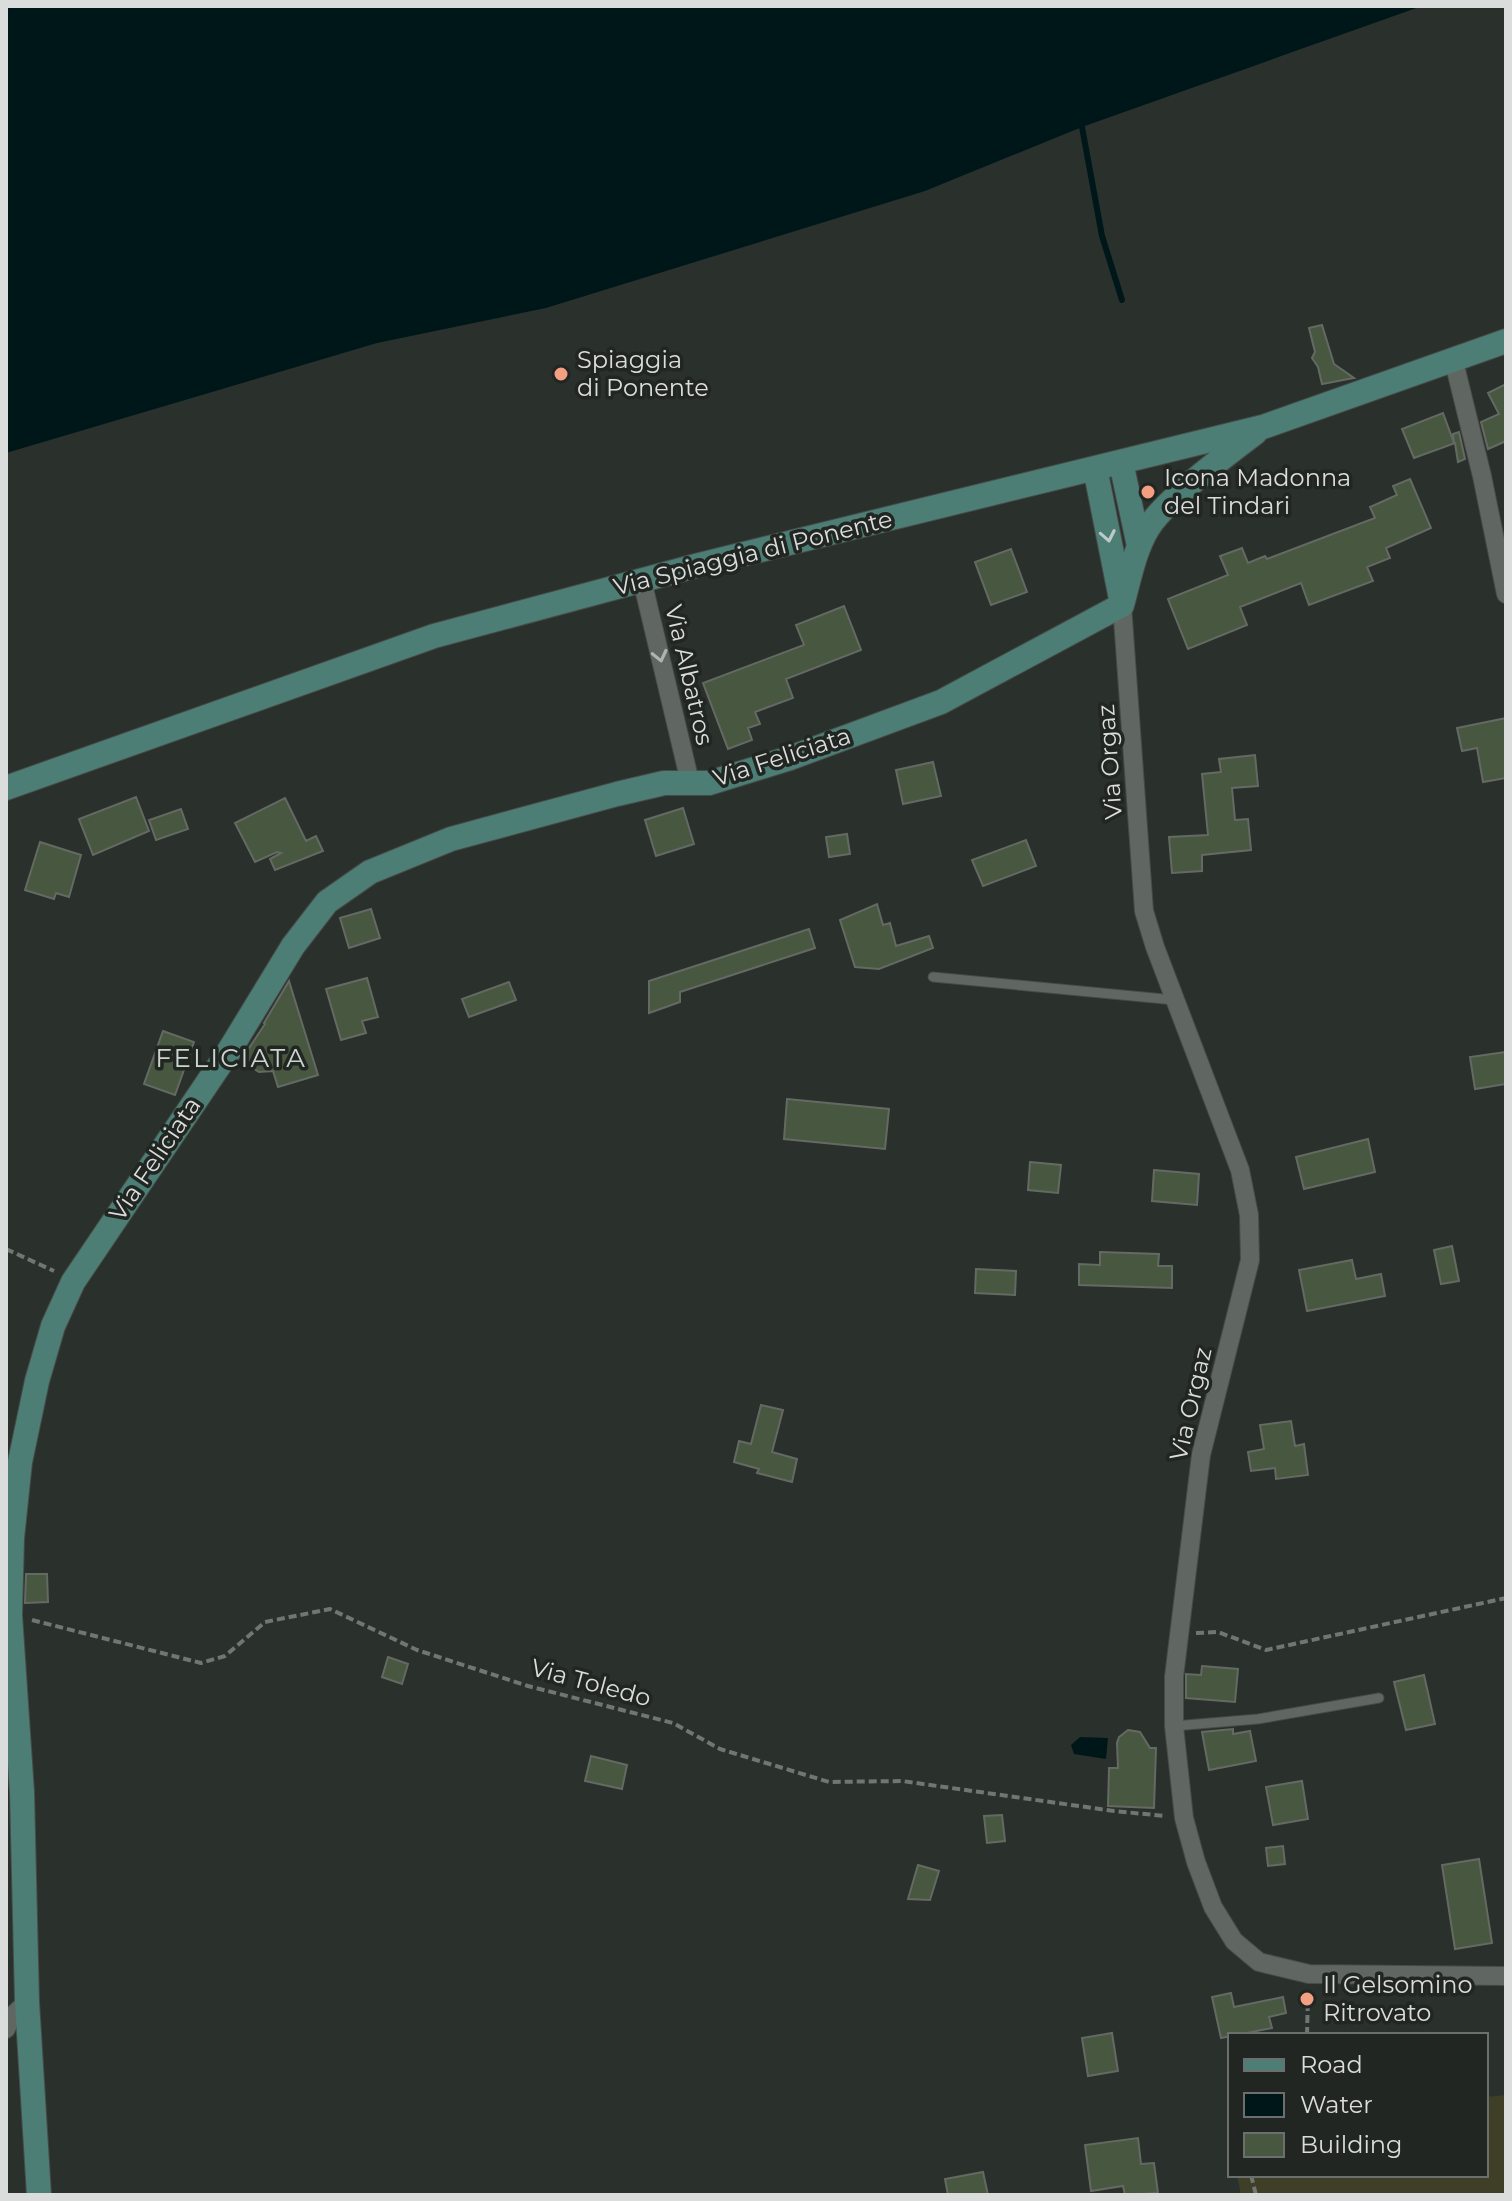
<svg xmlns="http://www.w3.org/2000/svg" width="1512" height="2201" viewBox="0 0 1512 2201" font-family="Montserrat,sans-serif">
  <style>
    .green { fill: #3e3f26 }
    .water { fill: #00171a }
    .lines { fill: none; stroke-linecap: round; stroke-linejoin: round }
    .stream { stroke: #00171a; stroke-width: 6 }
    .building { fill: #48573f; stroke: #656963; stroke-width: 2 }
    .lane-casing { stroke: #474b48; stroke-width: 11 }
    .street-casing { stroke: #474b48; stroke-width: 20 }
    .secondary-casing { stroke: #474b48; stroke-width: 26 }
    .path { stroke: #727673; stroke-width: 4; stroke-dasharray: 8 4; stroke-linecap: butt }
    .lane { stroke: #606763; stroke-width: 9 }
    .street { stroke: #606763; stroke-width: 18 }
    .secondary { stroke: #4c7e75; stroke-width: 24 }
    .oneway { stroke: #becac7 }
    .oneway2 { stroke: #afb4b1 }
    .poi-dot { fill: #f2a081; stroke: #212623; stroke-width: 3 }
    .labels { text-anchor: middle; stroke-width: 7; stroke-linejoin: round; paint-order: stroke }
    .poi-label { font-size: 24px; fill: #dadddb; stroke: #212623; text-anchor: start }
    .street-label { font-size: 24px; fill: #dadddb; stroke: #212623 }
    .neighbourhood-label { font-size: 26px; letter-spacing: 2px; fill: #ccd4cf; stroke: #212623 }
  </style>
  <rect width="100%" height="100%" fill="#2a302c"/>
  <path class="green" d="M1506 2095V2195H1241L1237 2175H1486V2097Z"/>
  <path class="water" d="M6 6H1422L1082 127 925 191 546 308 377 343 6 453Z
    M1080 1737 1108 1738 1106 1759 1074 1754 1071 1745Z"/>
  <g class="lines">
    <path class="stream" d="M1082 127 1102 236 1122 300"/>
  </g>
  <path class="building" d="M1322 325 1334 364 1354 378 1322 384 1318 367 1312 358 1315 352 1309 328Z
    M1506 384V441L1488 449 1481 422 1499 414 1488 393Z
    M1443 413 1454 443 1453 434 1459 432 1465 459 1458 462 1455 443 1414 458 1402 429Z
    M1410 479 1431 528 1386 548 1390 558 1367 567 1373 581 1309 605 1301 583 1240 607 1247 625 1188 649 1168 599 1228 575 1220 556 1242 548 1248 563 1265 556 1267 559 1375 518 1370 507 1397 495 1393 486Z
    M1011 549 1027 592 991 605 975 562Z
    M844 606 861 650 786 679 793 698 755 712 760 724 748 728 752 740 728 749 703 683 804 645 796 625Z
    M1506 718V778L1483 782 1477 748 1462 751 1457 728Z
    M1255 755 1258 786 1232 788 1235 820 1248 819 1251 850 1202 855V871L1172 873 1169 837 1208 835 1202 774 1221 772 1219 759Z
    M933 762 941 796 903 804 896 770Z
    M136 797 149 831 93 855 79 819Z
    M285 798 306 841 316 836 323 851 275 870 270 859 281 853 277 852 255 862 235 823Z
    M683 808 694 844 656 856 645 820Z
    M181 809 188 829 156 840 149 820Z
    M847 834 850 854 829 857 826 837Z
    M1026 840 1036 866 983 886 972 860Z
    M40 842 81 855 69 897 56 893 54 899 25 890Z
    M877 904 883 925 890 923 896 946 929 936 933 948 879 969 855 967 840 920Z
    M371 909 380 938 349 948 340 918Z
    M809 929 815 948 680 992V1002L649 1013V981Z
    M367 978 378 1017 362 1021 366 1033 341 1040 326 989Z
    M289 981 318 1075 278 1087 273 1071 259 1072 243 1062 245 1058 243 1057 265 1024 264 1023Z
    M509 982 516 1000 469 1017 462 999Z
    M163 1031 194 1042 175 1095 144 1084Z
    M1506 1052V1084L1475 1089 1470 1057Z
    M787 1099 889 1109 885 1149 784 1139Z
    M1368 1139 1375 1172 1304 1189 1296 1157Z
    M1030 1162 1061 1165 1058 1193 1028 1190Z
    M1154 1170 1199 1174 1197 1205 1152 1201Z
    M1452 1246 1459 1281 1441 1284 1434 1250Z
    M1100 1252 1159 1254 1158 1266H1172V1288L1079 1285V1264L1100 1265Z
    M1352 1260 1356 1279 1381 1274 1385 1296 1307 1311 1299 1270Z
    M976 1269 1016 1271 1015 1295 975 1293Z
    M761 1405 783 1410 772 1452 797 1459 792 1482 757 1473 759 1469 734 1462 739 1441 751 1444Z
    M1291 1421 1295 1446 1304 1444 1308 1475 1276 1479 1275 1468 1251 1471 1248 1452 1264 1449 1260 1425Z
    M26 1574H47L48 1602 25 1603Z
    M388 1657 408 1664 402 1684 382 1677Z
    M1202 1666 1238 1669 1235 1702 1186 1698V1674L1201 1675Z
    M1424 1675 1435 1724 1406 1730 1394 1682Z
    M1233 1729V1734L1250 1731 1256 1761 1209 1770 1202 1732Z
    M1128 1730 1140 1732 1150 1748H1156L1154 1808 1108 1806 1109 1768H1118L1117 1743 1119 1737Z
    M591 1756 627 1765 622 1789 585 1781Z
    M1302 1781 1308 1819 1273 1825 1266 1787Z
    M1002 1815 1005 1841 987 1843 984 1816Z
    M1283 1846 1285 1864 1268 1866 1266 1848Z
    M1479 1859 1492 1943 1455 1949 1442 1865Z
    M918 1865 939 1871 930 1900 908 1899Z
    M1231 1993 1234 2007 1283 1997 1286 2013 1269 2017 1272 2028 1221 2038 1212 1997Z
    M1112 2033 1118 2071 1088 2076 1082 2038Z
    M1138 2138 1141 2164 1154 2163 1158 2193 1125 2195 1123 2186 1091 2191 1085 2145Z
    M983 2172 988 2195H948L945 2179Z"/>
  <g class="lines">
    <g class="lane-casing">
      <path id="lane" d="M933 977 1175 1000
        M1174 1726 1258 1719 1379 1698"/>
    </g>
    <g class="street-casing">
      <path id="street" d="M1454 362 1482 476 1506 594
        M642 580 690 782
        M1122 605 1144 911 1155 947 1240 1170 1249 1215 1250 1260 1201 1455 1174 1677V1726L1184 1818 1196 1862 1213 1907 1234 1941 1259 1962 1309 1974 1506 1976
        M6 2029 11 2017 27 2002"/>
    </g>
    <g class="secondary-casing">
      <path id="secondary" d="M1121 462 1139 546
        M1095 468 1121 599
        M1122 605C1129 580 1134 551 1148 528 1164 501 1227 454 1255 433
        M6 788 434 636 699 565 1263 427 1506 341
        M39 2195 27 2002 22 1792 10 1615 12 1538 20 1462 37 1381 53 1326 73 1282 229 1051 293 946 327 902 370 872 451 839 617 794 664 783H709L790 758 941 702 1122 605"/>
    </g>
    <path class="path" d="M6 1249 54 1271
      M32 1620 201 1663 225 1656 265 1622 330 1609 417 1650 528 1686 673 1723 720 1749 829 1782 902 1781 1114 1811 1165 1816
      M1196 1633 1218 1632 1266 1650 1506 1598
      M1307 2035 1308 1993
      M1251 2175 1256 2195"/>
    <use href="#lane" class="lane"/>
    <use href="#street" class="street"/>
    <use href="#secondary" class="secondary"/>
  </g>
  <defs><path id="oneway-chevron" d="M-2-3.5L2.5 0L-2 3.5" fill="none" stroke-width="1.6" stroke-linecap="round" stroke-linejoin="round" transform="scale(2)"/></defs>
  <use class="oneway" href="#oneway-chevron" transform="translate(1108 536) rotate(79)"/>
  <use class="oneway2" href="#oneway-chevron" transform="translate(660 656) rotate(77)"/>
  <g class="poi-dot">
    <circle cx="561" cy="374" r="8"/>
    <circle cx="1148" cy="492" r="8"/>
    <circle cx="1307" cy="1999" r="8"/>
  </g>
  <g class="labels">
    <g class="poi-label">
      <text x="577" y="368">Spiaggia<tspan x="577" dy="28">di Ponente</tspan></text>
      <text x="1164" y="486">Icona Madonna<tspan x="1164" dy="28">del Tindari</tspan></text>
      <text x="1323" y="1993">Il Gelsomino<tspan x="1323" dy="28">Ritrovato</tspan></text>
    </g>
    <g class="street-label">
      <text transform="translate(753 553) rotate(-14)" y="8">Via Spiaggia di Ponente</text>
      <text transform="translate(689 675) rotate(77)" y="8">Via Albatros</text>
      <text transform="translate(782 757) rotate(-18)" y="8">Via Feliciata</text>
      <text transform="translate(1110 762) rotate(-94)" y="8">Via Orgaz</text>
      <text transform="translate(155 1159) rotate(-56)" y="8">Via Feliciata</text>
      <text transform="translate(1191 1404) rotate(-77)" y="8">Via Orgaz</text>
      <text transform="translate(591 1683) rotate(15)" y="8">Via Toledo</text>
    </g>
    <g class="neighbourhood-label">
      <text x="231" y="1067">FELICIATA</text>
    </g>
  </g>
  <rect width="1512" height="2201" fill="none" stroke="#dadddb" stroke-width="16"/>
  <rect x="1228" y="2033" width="260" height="144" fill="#212623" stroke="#6b6f6d" stroke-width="2"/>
  <rect x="1244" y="2059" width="40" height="12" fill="#4c7e75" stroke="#6b6f6d" stroke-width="2"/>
  <text x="1300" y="2073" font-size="24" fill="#dadddb">Road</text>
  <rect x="1244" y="2093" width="40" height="24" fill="#00171a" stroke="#6b6f6d" stroke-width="2"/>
  <text x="1300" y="2113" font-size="24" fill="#dadddb">Water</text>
  <rect x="1244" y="2133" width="40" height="24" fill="#48573f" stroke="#6b6f6d" stroke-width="2"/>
  <text x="1300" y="2153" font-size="24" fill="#dadddb">Building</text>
</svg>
